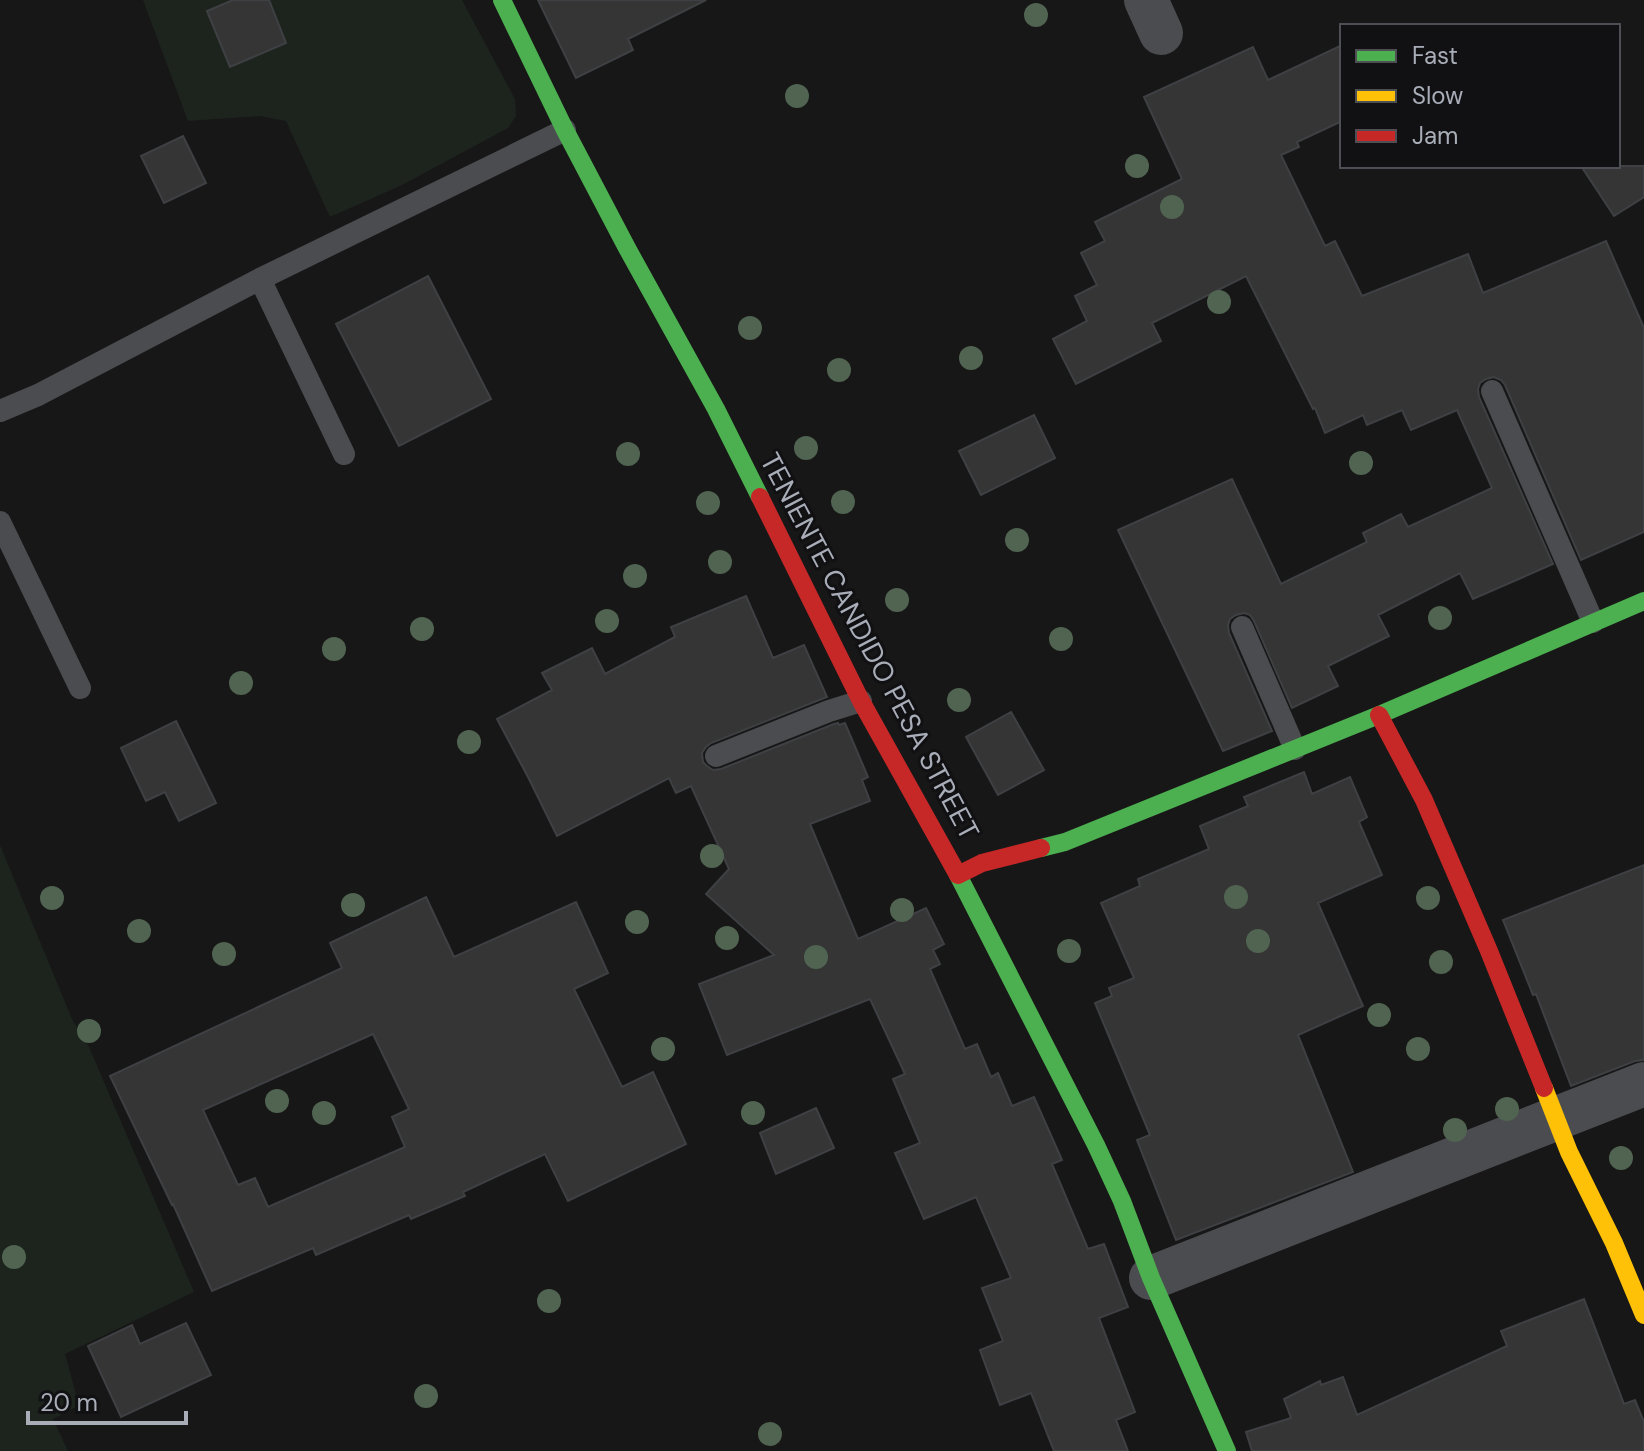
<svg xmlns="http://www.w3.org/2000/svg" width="1644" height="1451" viewBox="0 0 1644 1451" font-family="'DM Sans',sans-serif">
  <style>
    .green { fill: #1d241e }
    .building { fill: #353536; stroke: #3f4043; stroke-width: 2; fill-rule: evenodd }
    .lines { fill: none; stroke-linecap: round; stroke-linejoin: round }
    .lane { stroke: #4b4c50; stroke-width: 22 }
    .street { stroke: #4b4c50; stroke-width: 44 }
    .fast { stroke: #4caf50; stroke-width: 18 }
    .slow { stroke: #ffc107; stroke-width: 18 }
    .jam { stroke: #c62828; stroke-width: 18 }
    .tree { fill: #506451 }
    .labels { text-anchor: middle; stroke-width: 6; stroke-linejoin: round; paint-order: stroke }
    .street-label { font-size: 28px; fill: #a8adb8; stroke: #111113 }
  </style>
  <rect width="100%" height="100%" fill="#171717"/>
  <path class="green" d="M143 0H462L515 99 516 116 508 128 402 185 330 217 286 121 260 116 188 121Z
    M0 845 72 1019 89 1047 194 1292 65 1354 79 1405 53 1419 68 1451H0Z"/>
  <path class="building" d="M233 0H269L286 43 230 67 207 11Z
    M538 0H706L628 39 633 50 576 78Z
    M1342 45V121L1297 142 1299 147 1281 155 1325 246 1335 241 1362 296 1468 254 1483 293 1606 241 1644 328V532L1581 560 1505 385 1501 380 1494 377 1486 379 1480 383 1478 389 1479 397 1553 564 1473 599 1460 573 1378 615 1389 636 1328 666 1338 686 1292 708 1254 621 1250 615 1244 613 1236 615 1230 619 1228 625 1229 633 1272 731 1223 751 1118 530 1232 479 1281 584 1367 542 1363 533 1401 514 1408 527 1492 488 1457 410 1411 430 1402 410 1367 425 1363 415 1325 433 1315 408 1313 409 1246 276 1152 323 1161 341 1076 384 1053 339 1087 321 1075 296 1097 285 1081 253 1105 241 1095 222 1182 179 1144 97 1253 47 1268 80Z
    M183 136 206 183 164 203 141 156Z
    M1581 166H1644V197L1614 216Z
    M428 276 491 399 399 446 336 324Z
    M1034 415 1055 458 981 495 959 451Z
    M746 596 773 658 804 645 827 697 711 743 706 747 702 753 703 762 707 766 713 770 721 769 834 724 838 723 839 725 845 723 868 777 862 780 870 801 810 824 858 939 926 908 944 944 933 950 940 964 930 969 965 1049 977 1044 991 1077 998 1073 1012 1106 1034 1097 1062 1160 1052 1164 1088 1249 1104 1244 1128 1307 1099 1318 1135 1412 1116 1420 1128 1451H1054L1031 1393 1000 1405 980 1350 1003 1341 982 1288 1011 1278 976 1197 924 1219 895 1153 920 1143 893 1079 905 1074 870 999 727 1055 699 984 774 955 706 894 729 869 691 786 676 793 669 778 557 836 528 777 497 719 552 690 542 673 592 648 605 674 675 637 671 627Z
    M1011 712 1044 770 998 795 966 737Z
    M176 721 216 803 179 821 165 792 146 801 121 748Z
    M1304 772 1312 794 1350 777 1367 817 1359 822 1382 875 1318 903 1363 1006 1298 1035 1353 1172 1176 1240 1137 1140 1150 1135 1095 1003 1112 996 1109 988 1134 978 1101 903 1140 886 1138 879 1209 849 1200 826 1248 806 1244 797Z
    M1644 865V1060L1635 1061 1571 1086 1536 994 1533 995 1503 920Z
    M426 897 454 957 576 902 608 973 574 989 622 1087 653 1072 686 1144 568 1201 545 1154 463 1192 465 1196 411 1219 409 1215 316 1255 313 1248 212 1291 173 1204 172 1205 110 1076 342 968 330 943ZM373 1034 409 1109 392 1117 405 1147 268 1207 255 1178 238 1185 203 1110Z
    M816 1108 834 1148 776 1174 760 1133Z
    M1584 1299 1624 1404 1635 1400 1644 1422V1451H1252L1246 1432 1291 1418 1284 1399 1320 1381 1321 1385 1343 1377 1357 1415 1507 1346 1501 1331Z
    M186 1323 211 1375 121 1417 88 1346 132 1325 140 1344Z"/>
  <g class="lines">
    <path class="lane" d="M260 279 344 454
      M1492 391 1593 622
      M0 411 38 395 260 279 565 130
      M0 522 80 688
      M1242 627 1295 749
      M716 756 829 711 861 701"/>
    <path class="street" d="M1146 0 1161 33
      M1151 1278 1644 1084"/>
    <path class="fast" d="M502 0 565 130 627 248 716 409 760 497
      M1041 848 1065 842 1379 715 1644 601
      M958 875 1096 1145 1122 1201 1151 1278 1227 1451"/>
    <path class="slow" d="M1544 1088 1569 1152 1614 1243 1644 1315"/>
    <path class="jam" d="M760 497 861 701 958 875 982 863 1041 848
      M1379 715 1424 800 1489 951 1544 1088"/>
  </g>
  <g class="tree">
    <circle cx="1036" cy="15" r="12"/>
    <circle cx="797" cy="96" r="12"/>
    <circle cx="1137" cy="166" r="12"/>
    <circle cx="1172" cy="207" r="12"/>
    <circle cx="1219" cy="302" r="12"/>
    <circle cx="750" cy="328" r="12"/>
    <circle cx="971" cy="358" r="12"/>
    <circle cx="839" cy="370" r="12"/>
    <circle cx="806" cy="448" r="12"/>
    <circle cx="628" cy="454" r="12"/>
    <circle cx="1361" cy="463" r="12"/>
    <circle cx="843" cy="502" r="12"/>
    <circle cx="708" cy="503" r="12"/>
    <circle cx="1017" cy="540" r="12"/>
    <circle cx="720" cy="562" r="12"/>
    <circle cx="635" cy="576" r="12"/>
    <circle cx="897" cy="600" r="12"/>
    <circle cx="1440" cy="618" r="12"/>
    <circle cx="607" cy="621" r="12"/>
    <circle cx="422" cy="629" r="12"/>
    <circle cx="1061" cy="639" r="12"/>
    <circle cx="334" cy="649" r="12"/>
    <circle cx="241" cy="683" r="12"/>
    <circle cx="959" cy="700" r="12"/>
    <circle cx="469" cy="742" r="12"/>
    <circle cx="712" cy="856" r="12"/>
    <circle cx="1236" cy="897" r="12"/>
    <circle cx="52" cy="898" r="12"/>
    <circle cx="1428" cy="898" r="12"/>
    <circle cx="353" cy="905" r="12"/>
    <circle cx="902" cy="910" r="12"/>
    <circle cx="637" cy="922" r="12"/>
    <circle cx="139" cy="931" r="12"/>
    <circle cx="727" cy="938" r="12"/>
    <circle cx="1258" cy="941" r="12"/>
    <circle cx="1069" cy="951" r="12"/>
    <circle cx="224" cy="954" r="12"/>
    <circle cx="816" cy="957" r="12"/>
    <circle cx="1441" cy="962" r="12"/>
    <circle cx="1379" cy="1015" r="12"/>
    <circle cx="89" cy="1031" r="12"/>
    <circle cx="663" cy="1049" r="12"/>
    <circle cx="1418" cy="1049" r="12"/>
    <circle cx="277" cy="1101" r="12"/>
    <circle cx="1507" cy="1109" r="12"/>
    <circle cx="324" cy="1113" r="12"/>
    <circle cx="753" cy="1113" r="12"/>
    <circle cx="1455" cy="1130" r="12"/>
    <circle cx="1621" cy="1158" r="12"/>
    <circle cx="14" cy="1257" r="12"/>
    <circle cx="549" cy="1301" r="12"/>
    <circle cx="426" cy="1396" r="12"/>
    <circle cx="770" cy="1434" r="12"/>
  </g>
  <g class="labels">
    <g class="street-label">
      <text transform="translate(870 646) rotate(62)" y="10">TENIENTE CANDIDO PESA STREET</text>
    </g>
  </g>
  <rect x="1340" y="24" width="280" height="144" fill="#111113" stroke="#4d4f55" stroke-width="2"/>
  <rect x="1356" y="50" width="40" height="12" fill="#4caf50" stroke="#4d4f55" stroke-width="2"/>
  <text x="1412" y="64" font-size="24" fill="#a8adb8">Fast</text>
  <rect x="1356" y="90" width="40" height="12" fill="#ffc107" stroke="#4d4f55" stroke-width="2"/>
  <text x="1412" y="104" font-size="24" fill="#a8adb8">Slow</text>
  <rect x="1356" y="130" width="40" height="12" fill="#c62828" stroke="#4d4f55" stroke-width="2"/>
  <text x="1412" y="144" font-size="24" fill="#a8adb8">Jam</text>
  <path d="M28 1411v12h158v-12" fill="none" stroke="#a8adb8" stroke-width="4"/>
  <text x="40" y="1411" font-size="24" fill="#a8adb8" stroke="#111113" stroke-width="6" paint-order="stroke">20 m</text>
</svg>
